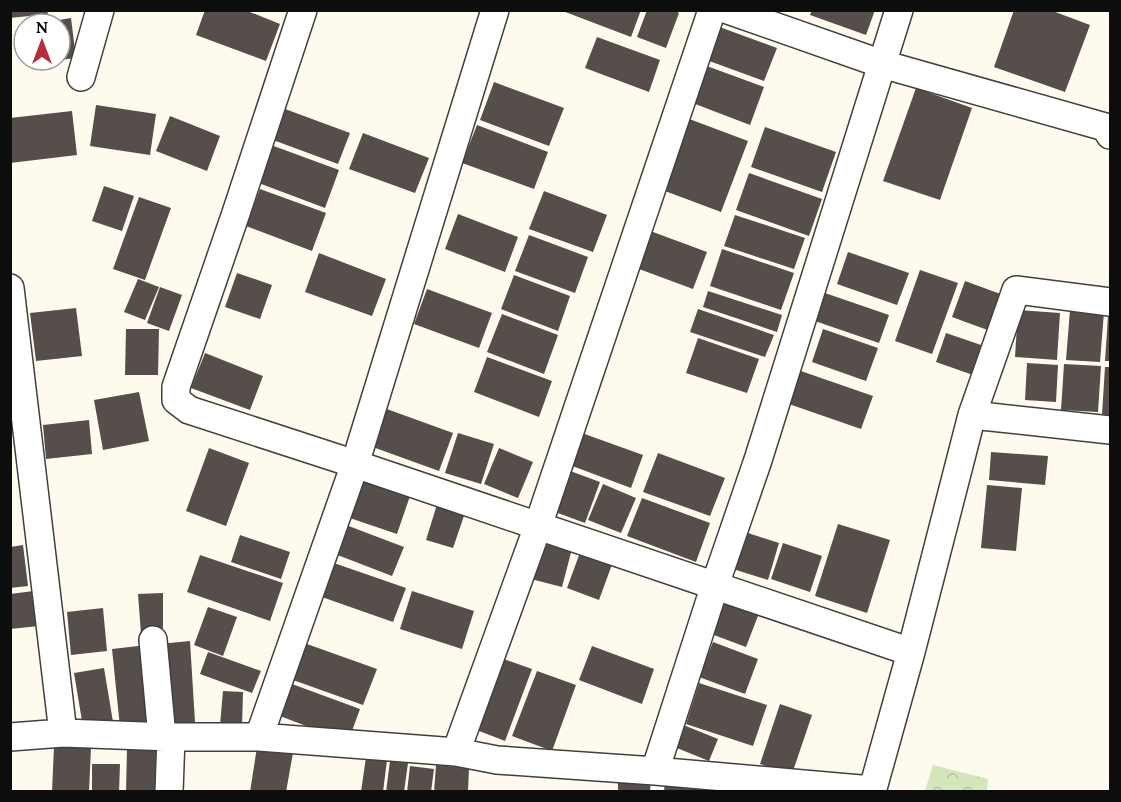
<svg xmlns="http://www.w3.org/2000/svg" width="1121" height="802" viewBox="0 0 1121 802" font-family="Lora,serif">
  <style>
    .park { fill: url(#park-crowns) }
    .building { fill: #554e4a }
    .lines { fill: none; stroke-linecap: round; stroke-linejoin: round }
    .minor-casing { stroke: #404040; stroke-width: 30 }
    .minor { stroke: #fff; stroke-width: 27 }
  </style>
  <defs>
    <pattern id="park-crowns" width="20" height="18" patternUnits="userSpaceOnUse" patternTransform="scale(1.5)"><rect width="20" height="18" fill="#d4e6ba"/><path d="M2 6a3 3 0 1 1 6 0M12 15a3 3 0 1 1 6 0" fill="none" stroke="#b5c49f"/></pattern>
  </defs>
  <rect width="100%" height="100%" fill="#fefaee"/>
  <path class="park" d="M933 765 988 779 987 791H925Z"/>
  <path class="building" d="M10 10H47L48 14 10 18Z
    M205 10H245L280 24 266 61 196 35Z
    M560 10H641L631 37Z
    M647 10H674L679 13 666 48 637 37Z
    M812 10H875L866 35 810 15Z
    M1014 10H1050L1090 25 1065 92 994 67Z
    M71 18 76 58 60 60V24H53V21Z
    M714 25 777 48 764 81 701 58Z
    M597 37 660 60 649 92 585 68Z
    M704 65 764 87 750 125 690 102Z
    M494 82 564 108 549 146 480 120Z
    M916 88 972 108 940 200 883 181Z
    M96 105 156 114 150 155 90 146Z
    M285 109 350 133 338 164 273 140Z
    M72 111 77 155 10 163V118Z
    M170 116 220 136 207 171 156 151Z
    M684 117 748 141 721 212 657 188Z
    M477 125 548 152 534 189 462 163Z
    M765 127 836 152 822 192 751 167Z
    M363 133 429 158 415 193 349 169Z
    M271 145 339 170 325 208 256 182Z
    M749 173 822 199 809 236 736 210Z
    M104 186 134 196 122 231 92 221Z
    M260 189 326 213 312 251 246 226Z
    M544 191 607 215 593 252 529 229Z
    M139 197 171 208 145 280 113 269Z
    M458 214 518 237 505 272 445 249Z
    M735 215 805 238 794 269 724 246Z
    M645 229 707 252 693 289 631 266Z
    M529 235 588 257 575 293 515 271Z
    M722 249 794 273 781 310 710 286Z
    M848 252 909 273 897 305 837 284Z
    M319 253 386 279 372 316 305 292Z
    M920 270 958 283 932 354 895 341Z
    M237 273 272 285 260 319 225 307Z
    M514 275 570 296 558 331 501 309Z
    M138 279 159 287 145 320 124 312Z
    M965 281 1006 296 993 332 952 317Z
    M160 287 182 295 169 331 147 323Z
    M427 289 492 313 479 348 414 324Z
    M708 291 782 315 777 332 703 307Z
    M822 292 889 315 879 343 812 320Z
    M76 308 82 356 36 361 30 313Z
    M698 309 774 335 765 357 690 332Z
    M1018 310 1060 313 1057 360 1015 357Z
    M1070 310 1104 312 1100 362 1066 360Z
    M502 314 558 335 544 374 487 352Z
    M1108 316H1110V361H1105Z
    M126 329H159L158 375H125Z
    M823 329 878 348 866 381 812 362Z
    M946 333 984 346 973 375 936 362Z
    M698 338 759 359 747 393 686 373Z
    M205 353 263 376 250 410 191 388Z
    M487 357 552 381 539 417 474 392Z
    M1027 363 1058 365 1056 402 1025 400Z
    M1064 364 1101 366 1098 412 1061 410Z
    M1105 367H1110V415H1102Z
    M798 370 873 396 861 429 786 403Z
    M139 392 149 441 103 450 94 400Z
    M384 408 453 433 439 471 370 446Z
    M89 420 92 454 46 459 43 425Z
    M579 432 643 455 631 488 567 464Z
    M458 433 494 444 481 484 445 473Z
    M209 448 249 463 226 526 186 511Z
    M499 448 533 462 518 498 484 484Z
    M991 452 1048 456 1045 485 989 480Z
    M658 453 725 478 710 516 643 492Z
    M562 468 600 482 585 523 547 509Z
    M357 478 410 496 397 534 344 516Z
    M603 484 636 498 621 533 588 520Z
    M987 485 1022 488 1016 551 981 548Z
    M439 498 467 507 453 548 426 540Z
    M642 498 710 523 696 562 627 536Z
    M838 524 890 540 867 613 815 596Z
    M346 525 404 547 392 576 335 554Z
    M745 532 779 543 768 580 733 569Z
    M240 535 290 552 281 579 231 562Z
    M538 536 573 545 562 587 527 578Z
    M783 543 822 556 810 592 771 579Z
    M23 545 28 586 10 588V547Z
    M582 547 614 559 599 600 567 588Z
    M200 555 283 583 270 621 187 592Z
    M331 562 406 588 393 622 319 596Z
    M34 591 39 626 10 629V594Z
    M412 591 474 611 462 649 400 629Z
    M163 593V633L141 634 138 594Z
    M720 593 761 608 746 647 706 632Z
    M208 607 237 617 223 656 194 645Z
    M103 608 107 651 71 655 67 612Z
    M190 641 195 722 165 724 159 644Z
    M713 642 758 659 745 694 699 677Z
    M307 644 377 669 363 705 293 680Z
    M147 645 156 723 120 727 112 649Z
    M592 646 654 669 642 704 579 680Z
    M208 652 261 671 252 693 200 674Z
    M501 658 532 669 505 741 474 729Z
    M104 668 113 722 83 727 74 673Z
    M537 671 576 685 552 751 512 736Z
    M699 683 767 705 753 746 686 724Z
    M292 684 360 709 348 742 280 716Z
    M223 691 243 692 242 727 220 725Z
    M780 704 812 715 792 774 760 764Z
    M681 724 718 739 709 761 672 746Z
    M54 746 91 748 89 792H52Z
    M257 747 293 753 286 792H250Z
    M127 749 156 751 155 792H126Z
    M366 757 387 760 383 792H361Z
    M390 761 408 763 404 792H386Z
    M92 764H120L119 792H92Z
    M436 765 469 768 468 792H434Z
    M410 766 434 769 431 792H407Z
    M618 777 651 778 650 792H618Z
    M665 778 700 781 699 792H664Z
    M703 781 734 784 733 792H702Z"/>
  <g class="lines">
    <g class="minor-casing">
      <path id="minor" d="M303 10 236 213 176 387V400L189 410 355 464 911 652
        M728 10 882 64 1105 127 1110 135
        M81 77 100 10
        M10 288 63 733
        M972 415 1110 430
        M153 640 162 737
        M10 737 63 733 171 737H259L456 752 497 760 655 771 872 790
        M259 737 355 464 495 10
        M456 752 538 526 712 10
        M655 771 715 585 758 460 899 10
        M169 792 171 737
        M872 792 911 652 972 415 1016 290 1110 302"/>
    </g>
    <use href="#minor" class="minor"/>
  </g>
  <rect width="1121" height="802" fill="none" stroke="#0d0d0d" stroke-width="24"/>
  <g transform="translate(42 42)"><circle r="28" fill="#ffffff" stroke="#9e9e9e" stroke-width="1.5"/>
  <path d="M0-4.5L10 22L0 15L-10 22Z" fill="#b52d3c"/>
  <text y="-9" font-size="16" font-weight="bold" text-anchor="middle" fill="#0d0d0d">N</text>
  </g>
</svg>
